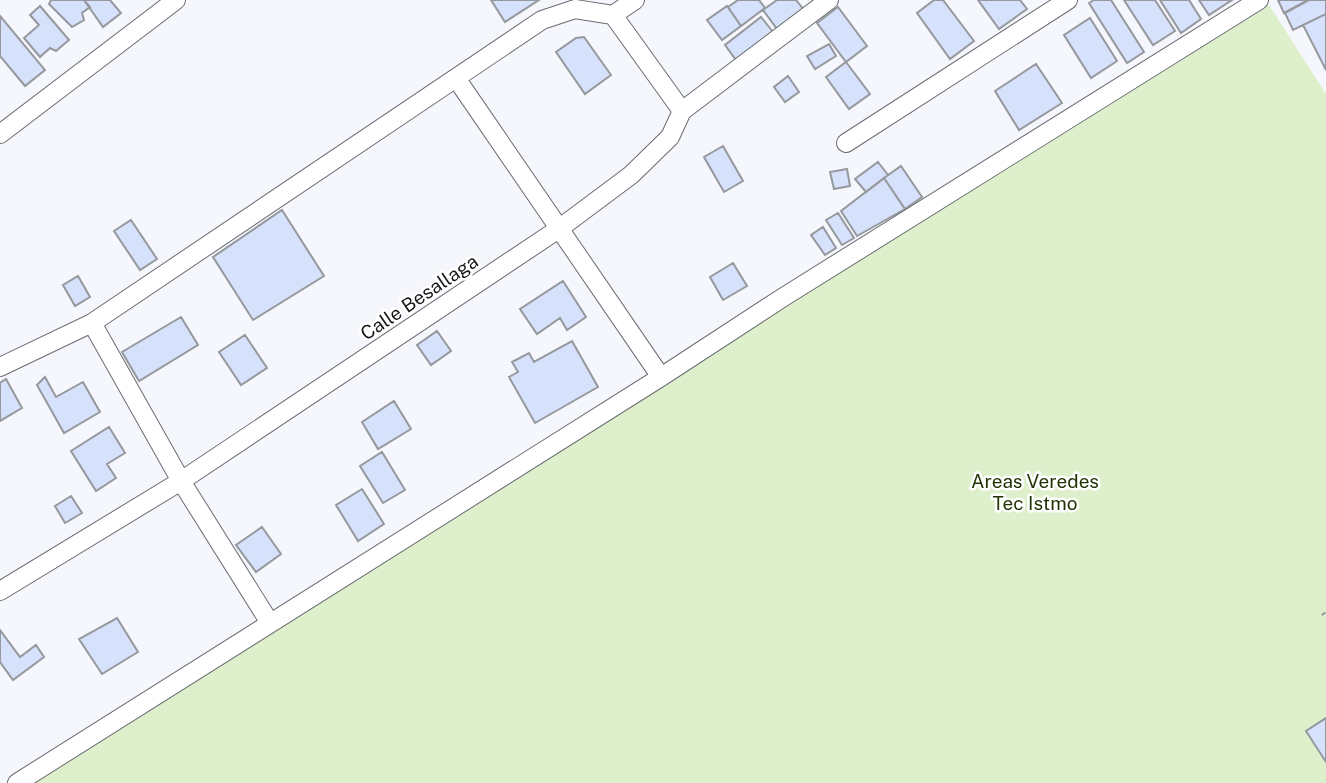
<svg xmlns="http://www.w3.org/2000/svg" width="1326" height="783" viewBox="0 0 1326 783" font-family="'Public Sans',sans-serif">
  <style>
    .green { fill: #deefcc }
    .building { fill: #d6e2fc; stroke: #96989d; stroke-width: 2 }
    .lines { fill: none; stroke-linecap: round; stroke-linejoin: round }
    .minor-casing { stroke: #6a6c71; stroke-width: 20 }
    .path { stroke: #97989c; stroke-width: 4.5; stroke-dasharray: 2 5; stroke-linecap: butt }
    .minor { stroke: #fff; stroke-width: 18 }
    .labels { text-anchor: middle; stroke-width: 5; stroke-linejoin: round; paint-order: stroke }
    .street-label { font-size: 19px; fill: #171719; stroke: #fff }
    .park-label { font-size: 19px; fill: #223404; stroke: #fff }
  </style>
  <rect width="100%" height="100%" fill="#f5f7fc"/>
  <path class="green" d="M1269 5 1326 94V783H18Z"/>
  <path class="building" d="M51 0H84L90 7 82 13 84 20 72 27 49 4Z
    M84 0H110L121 13 103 27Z
    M491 0H539L505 22Z
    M738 0H759L765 8 741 26 728 7Z
    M777 0H796L804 10 777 29 763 10Z
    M934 0H943L974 41 950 59 917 13Z
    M978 0H1020L1027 9 999 29Z
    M1094 0H1111L1144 52 1127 63 1089 3Z
    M1124 0H1155L1175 31 1153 45Z
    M1160 0H1189L1201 19 1181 33Z
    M1199 0H1232L1209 15Z
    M1278 0H1308L1284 13Z
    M1309 0H1326V14L1293 30 1285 13Z
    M40 6 69 40 56 51 50 48 40 57 24 38 39 25 30 15Z
    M727 6 741 26 722 40 707 20Z
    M838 7 867 46 846 62 817 23Z
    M1326 14V70L1303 25Z
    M0 16 45 70 25 86 0 56Z
    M761 17 773 32 736 60 725 45Z
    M1090 18 1117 61 1091 78 1064 35Z
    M584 37 611 75 585 94 556 52 576 38Z
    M829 44 836 56 815 69 807 56Z
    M846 62 870 94 849 109 826 77Z
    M1036 64 1062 103 1019 130 995 91Z
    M788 76 799 92 785 102 774 87Z
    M723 146 743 181 724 192 704 157Z
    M878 162 888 175 866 192 855 179Z
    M901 166 922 197 905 209 884 178Z
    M847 169 850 186 834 189 830 172Z
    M884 178 905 209 857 236 841 211Z
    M282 210 324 276 253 320 213 257Z
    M838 213 854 238 842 245 826 220Z
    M131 220 157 259 140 270 114 231Z
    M823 227 836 248 825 255 811 235Z
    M733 263 747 286 723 300 710 277Z
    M78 276 90 297 75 306 63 285Z
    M563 281 586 317 567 330 560 318 537 334 520 309Z
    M181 317 198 345 139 381 122 352Z
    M437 331 451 351 431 365 417 345Z
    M245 335 267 368 241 385 219 352Z
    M572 341 598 387 535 423 509 377 518 372 512 362 529 353 534 362Z
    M45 377 56 397 83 382 100 412 64 433 37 385Z
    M6 379 22 408 0 421V383Z
    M394 401 411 429 378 449 362 422Z
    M109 427 125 453 107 464 116 478 96 491 71 451Z
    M382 452 405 490 383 503 360 466Z
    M362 489 384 524 358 541 336 505Z
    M71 496 82 513 65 523 55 506Z
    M262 527 281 554 256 572 236 545Z
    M117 618 138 652 102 674 79 639Z
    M0 630 20 657 36 645 44 657 13 680 0 662Z
    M1326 718V762L1306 731Z"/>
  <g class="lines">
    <g class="minor-casing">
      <path id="minor" d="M613 15 635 0
        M456 78 661 377
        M0 134 176 0
        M846 143 1068 0
        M92 323 181 481 270 623
        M0 367 92 323 542 20 575 9 613 15 682 111
        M0 591 181 481 560 228 631 175 670 137 682 111 829 0
        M17 783 661 377 782 298 1259 0"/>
    </g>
    <path class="path" d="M1323 613 1326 617"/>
    <use href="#minor" class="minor"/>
  </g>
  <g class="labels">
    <g class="street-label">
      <text transform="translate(419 297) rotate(-34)" y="7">Calle Besallaga</text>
    </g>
    <g class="park-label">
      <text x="1035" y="488">Areas Veredes<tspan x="1035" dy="22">Tec Istmo</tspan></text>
    </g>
  </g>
</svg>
